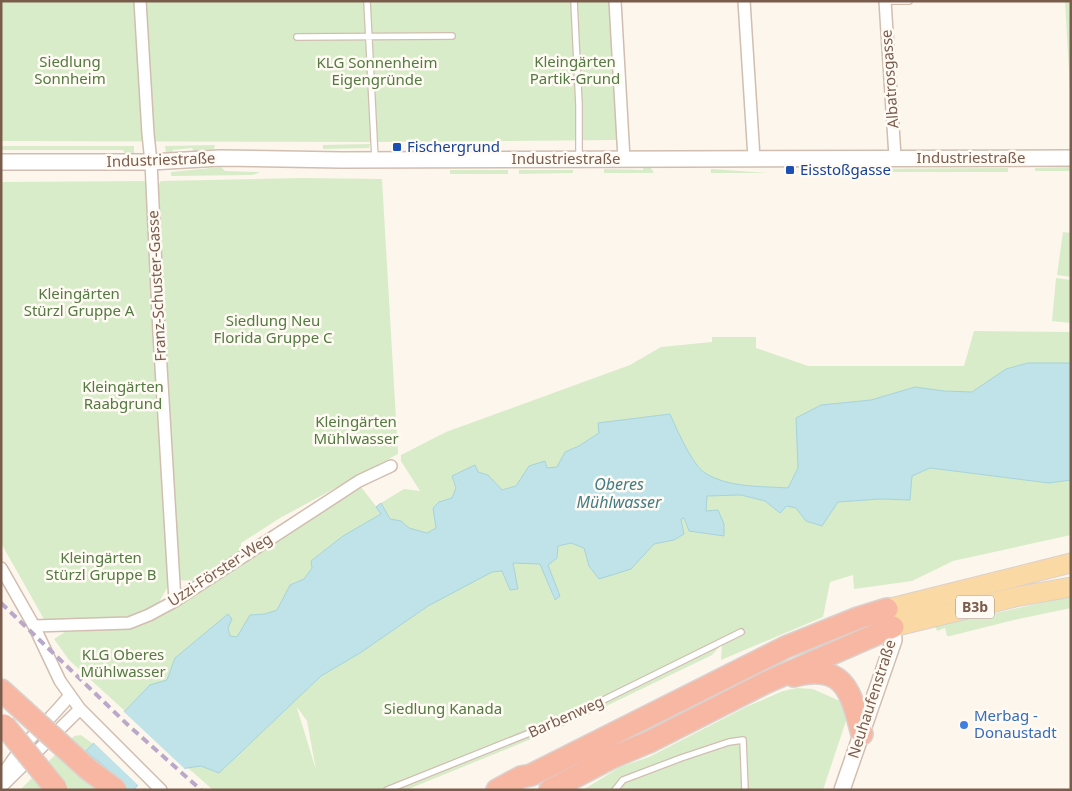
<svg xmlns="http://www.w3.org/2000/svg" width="1072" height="791" viewBox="0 0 1072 791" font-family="'Noto Sans',sans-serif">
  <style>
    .green { fill: #d8ecc9; fill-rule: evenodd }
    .water { fill: #bfe3e8; stroke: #a5d3da }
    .pier { fill: #fdf6ec }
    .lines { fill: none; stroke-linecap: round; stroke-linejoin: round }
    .service-casing { stroke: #d1beb0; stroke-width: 8 }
    .minor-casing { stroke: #d1beb0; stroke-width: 14 }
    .tertiary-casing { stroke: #d1beb0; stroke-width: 18 }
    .primary-casing { stroke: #dad1cd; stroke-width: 21 }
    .motorway-casing { stroke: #dad1cd; stroke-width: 24 }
    .service { stroke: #fff; stroke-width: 5.5 }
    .minor { stroke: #fff; stroke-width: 11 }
    .tertiary { stroke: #fff; stroke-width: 15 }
    .primary { stroke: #fbd9a5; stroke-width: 19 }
    .motorway { stroke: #f7b7a3; stroke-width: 21 }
    .rail { stroke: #b9a8c9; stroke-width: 4; stroke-dasharray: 8 5; stroke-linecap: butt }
    .motorway-bridge-casing { stroke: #dad1cd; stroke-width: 24; stroke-linecap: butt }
    .motorway-bridge { stroke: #f7b7a3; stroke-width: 21 }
    .transit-dot { fill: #1a4fb4; stroke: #fffaf3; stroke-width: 2 }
    .shop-dot { fill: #3f7fe0; stroke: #fffaf3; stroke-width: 2 }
    .labels { text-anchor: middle; stroke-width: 5; stroke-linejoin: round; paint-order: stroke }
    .shield { fill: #fffaf3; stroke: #a28b7f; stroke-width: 1 }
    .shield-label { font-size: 14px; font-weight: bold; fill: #7a5c4d }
    .park-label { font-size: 15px; fill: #537a41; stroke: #fffaf3 }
    .street-label { font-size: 15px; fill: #7a5c4d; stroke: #fffaf3 }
    .transit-label { font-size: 15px; fill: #164399; stroke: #fffaf3; text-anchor: start }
    .shop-label { font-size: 15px; fill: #366cbe; stroke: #fffaf3; text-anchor: start }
    .water-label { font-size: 16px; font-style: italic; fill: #437c86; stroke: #fffaf3 }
  </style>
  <rect width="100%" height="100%" fill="#fdf6ec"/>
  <path class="green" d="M1 1H610L617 140 374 142 1 141Z
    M1065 1H1071V107Z
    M370 144 369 148 323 149V145Z
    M215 145 214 149 194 151 192 148 173 150 172 154H166L165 146Z
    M1 146H134V158L127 157 123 150H1Z
    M649 165 654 173H604V169L643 170V166Z
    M844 165 845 169 1008 168V172H824L828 167Z
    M221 167 225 171 260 172 253 175 171 176V172Z
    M1071 167V171H1035V168Z
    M711 169 768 173H711Z
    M450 170H508V174H450Z
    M519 170H573V173L519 174Z
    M303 178 382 179 398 454 280 518 241 543V551L195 581 177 580 157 187 161 181Z
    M148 181 169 557 167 588 158 604 132 619 45 621 1 543V182Z
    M1063 232 1071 233V277L1057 275Z
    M1056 278 1071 280V323L1052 321Z
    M974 331 1071 332V363H1028L1006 369 972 392 944 391 915 387 871 400 821 405 796 418 798 468 788 488C767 487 717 487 702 471 688 455 678 434 670 414L599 423 600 433 579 446 565 452 557 468 547 469 530 466 516 486 502 490 488 475 453 476 456 488 452 498 439 502 436 528 427 533 409 528 401 521 390 519 381 503 404 489 420 491 401 461V455L446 432 630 365 661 347 712 342V337H756V348L808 366H964Z
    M930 468 1049 483 1071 480V535L953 561 912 581 854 589 853 575 830 582 823 617 721 660 722 644 712 655 571 723 406 790H213L188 768 201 766 219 773 321 676 360 653 428 606 492 571H502L510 590 518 588 513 563H540L554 600 560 596 548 565 557 546 571 543 585 548 589 566 631 569 654 544 674 540 684 534 680 519 706 511 707 496 741 495 765 501 780 513 788 506 796 508 806 521 838 502 880 499 909 500 912 476ZM297 707 307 721 316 770 297 708Z
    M361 487 382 514 343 536 311 561 312 568 304 579 290 585 277 610 265 614 250 615 237 637 230 636 228 628V614L175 658 167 681 150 685 126 712 69 660 54 639 65 632 130 629 150 619Z
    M1071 596V608L1014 620 950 636H947L945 628 937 631 934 623 953 618 970 619Z
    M797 688 813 689 842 702 846 711V721L823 790H583L620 767 649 757 746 707 783 691Z
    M81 735 93 744 86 751 111 772 117 784 113 790H20L74 736Z"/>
  <path class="water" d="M1028 363H1071V480L1049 483 930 468 912 476 910 500 880 499 838 502 822 526 806 521 796 508 787 506 780 513 765 501 741 495 707 496 706 511 718 510 724 524V536L689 531 684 518 681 519 684 534 674 540 654 544 631 569 599 579 589 566 584 548 571 543 558 546 557 558 548 565 560 596 555 600 540 564 513 563 518 589 510 590 502 571 492 572 428 606 360 653 321 676 219 773 201 766 146 774 134 790H113L117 784 111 772 86 751 150 685 167 680 175 658 228 614 232 619 228 628 230 636 237 637 250 615 265 614 277 610 290 585 304 579 312 568 311 561 343 536 381 514 376 507 381 503 390 519 401 521 409 528 427 533 436 528 433 508 439 502 452 498 456 488 452 476 475 465 478 472 488 475 502 490 516 486 529 466 545 461 547 468 557 467 565 452 579 446 599 433 598 423 670 414C676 428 693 466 705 473 729 488 761 486 788 488L798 468 796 418 821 405 871 400 915 387 944 391 972 392 1006 369Z"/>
  <path class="pier" d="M123 711 187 771 147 777 139 786 92 741Z"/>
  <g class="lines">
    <g class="service-casing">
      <path id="service" d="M367 1 375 159
        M574 1 579 105V159
        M885 1H909
        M297 37 452 36
        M387 790 567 718 741 632
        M615 790 623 780 681 758 729 742 743 740 745 790"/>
    </g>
    <g class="minor-casing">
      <path id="minor" d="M140 1 148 134 151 162 159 333 175 601
        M615 1 624 159
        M744 1 754 158
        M885 1 895 157
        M1 568 34 626 60 681 80 709 161 790
        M34 626 129 623 149 615 175 601 359 481 391 466
        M1 779C16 748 49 722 70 695
        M1 787 80 709"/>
    </g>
    <g class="tertiary-casing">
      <path id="tertiary" d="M1 162H151L220 158 341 160 1071 158
        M842 790 894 640 893 627 890 618"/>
    </g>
    <g class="primary-casing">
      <path id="primary" d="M887 609 1071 563
        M893 627 1015 597 1071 587"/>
    </g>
    <g class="motorway-casing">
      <path id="motorway" d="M794 676C846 662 851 694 862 734
        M1 690 23 710
        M497 790 521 777 531 775 786 647 858 618 887 609
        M550 790 611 758 649 742 765 683 893 627"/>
    </g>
    <use href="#service" class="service"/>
    <use href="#minor" class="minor"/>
    <use href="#tertiary" class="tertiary"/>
    <use href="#primary" class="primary"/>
    <use href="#motorway" class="motorway"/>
    <path class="rail" d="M1 603 128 725 201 790"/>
    <g class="motorway-bridge-casing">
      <path id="motorway-bridge" d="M23 710 89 770 116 790
        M4 725 57 790"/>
    </g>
    <use href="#motorway-bridge" class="motorway-bridge"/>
  </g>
  <g class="transit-dot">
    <rect x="392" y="142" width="10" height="10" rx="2.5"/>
    <rect x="785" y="165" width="10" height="10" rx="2.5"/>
  </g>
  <circle class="shop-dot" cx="964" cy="725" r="5"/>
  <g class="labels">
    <rect class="shield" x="956" y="595.5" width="38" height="23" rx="4"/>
    <g class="shield-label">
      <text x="975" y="612">B3b</text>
    </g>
    <g class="park-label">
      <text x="70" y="67">Siedlung<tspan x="70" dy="17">Sonnheim</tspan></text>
      <text x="575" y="67">Kleingärten<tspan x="575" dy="17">Partik-Grund</tspan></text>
      <text x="377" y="68">KLG Sonnenheim<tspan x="377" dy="17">Eigengründe</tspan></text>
      <text x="79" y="299">Kleingärten<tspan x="79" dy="17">Stürzl Gruppe A</tspan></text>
      <text x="273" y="326">Siedlung Neu<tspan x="273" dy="17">Florida Gruppe C</tspan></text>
      <text x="123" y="392">Kleingärten<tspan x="123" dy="17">Raabgrund</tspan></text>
      <text x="356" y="427">Kleingärten<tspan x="356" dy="17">Mühlwasser</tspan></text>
      <text x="101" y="563">Kleingärten<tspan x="101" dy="17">Stürzl Gruppe B</tspan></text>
      <text x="123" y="660">KLG Oberes<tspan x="123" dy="17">Mühlwasser</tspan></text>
      <text x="443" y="714">Siedlung Kanada</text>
    </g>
    <g class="street-label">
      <text transform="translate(890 79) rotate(-94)" y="5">Albatrosgasse</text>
      <text x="971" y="163">Industriestraße</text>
      <text x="566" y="164">Industriestraße</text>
      <text transform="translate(161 160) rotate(-2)" y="5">Industriestraße</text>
      <text transform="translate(157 286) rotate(-93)" y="5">Franz-Schuster-Gasse</text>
      <text transform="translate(220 570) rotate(-33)" y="5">Uzzi-Förster-Weg</text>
      <text transform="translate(872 699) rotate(-72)" y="5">Neuhaufenstraße</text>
      <text transform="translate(566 717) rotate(-24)" y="5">Barbenweg</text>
    </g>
    <g class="transit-label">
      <text x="407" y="152">Fischergrund</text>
      <text x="800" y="175">Eisstoßgasse</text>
    </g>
    <g class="shop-label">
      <text x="974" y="721">Merbag -<tspan x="974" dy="17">Donaustadt</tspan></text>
    </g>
    <g class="water-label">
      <text x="619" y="490">Oberes<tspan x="619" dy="18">Mühlwasser</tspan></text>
    </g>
  </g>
  <rect width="1072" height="791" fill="none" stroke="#7a5c4d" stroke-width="5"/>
</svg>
